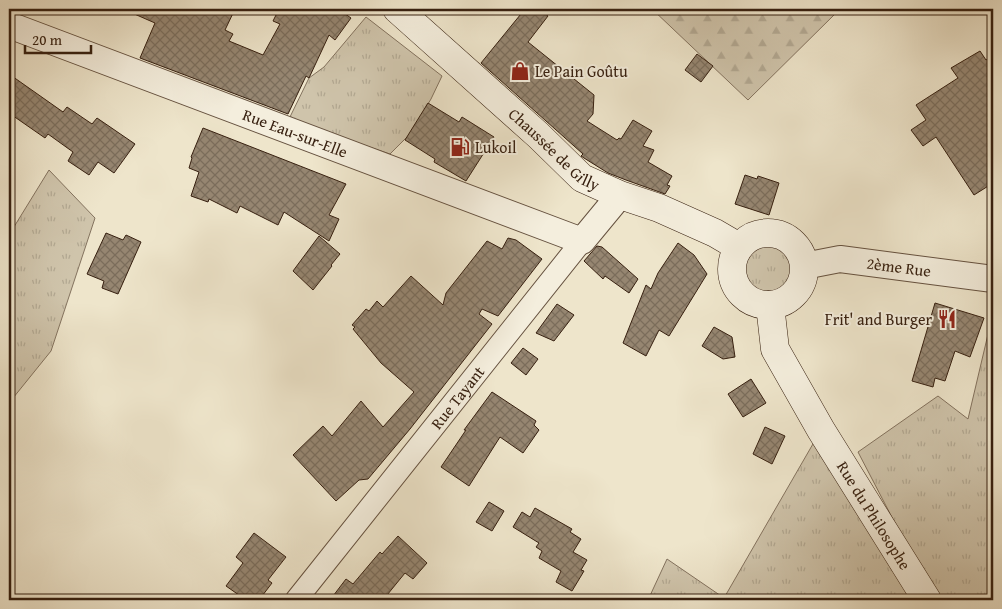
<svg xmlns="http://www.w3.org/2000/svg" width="1002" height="609" viewBox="0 0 1002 609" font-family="'Gentium Book Plus',serif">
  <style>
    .grass { fill: url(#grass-tufts); stroke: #83725e }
    .forest { fill: url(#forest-firs); stroke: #83725e }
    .building { fill: url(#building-cross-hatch); stroke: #372010 }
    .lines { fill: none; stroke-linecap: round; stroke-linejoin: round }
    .minor-casing { stroke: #65513f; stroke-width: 23 }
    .tertiary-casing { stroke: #65513f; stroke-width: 28 }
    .secondary-casing { stroke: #372010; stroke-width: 29 }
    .minor { stroke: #f4eedd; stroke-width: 21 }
    .tertiary { stroke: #f4eedd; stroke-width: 26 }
    .secondary { stroke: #f4eedd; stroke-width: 28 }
    .labels { text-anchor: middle; stroke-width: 4; stroke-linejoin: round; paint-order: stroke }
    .poi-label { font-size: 16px; fill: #372010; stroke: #f4eedd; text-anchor: start }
    .street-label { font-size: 16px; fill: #372010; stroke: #f4eedd }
  </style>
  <defs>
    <pattern id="grass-tufts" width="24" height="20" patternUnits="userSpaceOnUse" patternTransform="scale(1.25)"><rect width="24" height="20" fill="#cfc4ab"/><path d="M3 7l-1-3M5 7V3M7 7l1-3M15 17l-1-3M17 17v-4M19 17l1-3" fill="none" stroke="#b2a892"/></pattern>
    <pattern id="forest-firs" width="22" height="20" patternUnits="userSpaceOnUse" patternTransform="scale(1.25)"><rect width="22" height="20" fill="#cfc4ab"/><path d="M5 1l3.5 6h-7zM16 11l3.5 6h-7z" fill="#b2a892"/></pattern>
    <pattern id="building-cross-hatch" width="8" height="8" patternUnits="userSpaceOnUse" patternTransform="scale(1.25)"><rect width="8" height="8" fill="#968671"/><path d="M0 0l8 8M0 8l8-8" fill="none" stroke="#7b6d5b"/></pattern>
  </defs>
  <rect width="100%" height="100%" fill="#eee5cb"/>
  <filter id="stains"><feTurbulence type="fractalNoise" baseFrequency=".004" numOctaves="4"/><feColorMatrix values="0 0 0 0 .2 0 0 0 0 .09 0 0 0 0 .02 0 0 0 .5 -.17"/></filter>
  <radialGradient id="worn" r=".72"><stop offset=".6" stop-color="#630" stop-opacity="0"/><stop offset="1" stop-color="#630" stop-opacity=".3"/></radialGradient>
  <path class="grass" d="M366 17 442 76 431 99 409 135 390 154 304 125 288 121 309 78 324 67Z
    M49 170 95 218 51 351 9 403V235Z
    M763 233C793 233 814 258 798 286 794 293 789 299 782 302 777 303 771 303 766 303 757 303 749 302 743 294 722 270 734 242 763 233Z
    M993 313V600H935L858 452 938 396 968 419Z
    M821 430 918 600H648L667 559 724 598Z"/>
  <path class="forest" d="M652 9H836L837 12 748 100Z"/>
  <path class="building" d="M123 9H235L225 30 233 34 229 41 263 55 280 24 273 21 279 9H338L351 18 335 40 329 35 309 78 306 76 288 114 140 58 155 23Z
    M525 9H539L548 16 528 42 594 95 593 114 587 121 617 140 619 138 621 139 633 120 652 131 643 146 654 150 648 162 672 176 667 185 670 186 665 194 626 180 608 173 584 158 581 156 583 154 481 63Z
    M980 51 986 60 993 55V183L974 195 936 137 923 146 911 130 926 120 916 105 958 78 951 68Z
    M697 54 713 66 701 82 685 70Z
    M9 74 63 112 67 107 92 124 97 118 135 144 114 173 98 162 89 175 68 161 73 152 48 134 45 138 9 113Z
    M428 103 459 122 462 117 494 137 466 181 434 162 435 159 405 140Z
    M203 128 346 184 329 215 339 219 329 241 284 212 278 225 240 206 237 213 209 199 208 202 191 196 199 172 189 168 192 158 191 157Z
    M745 175 757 179 758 176 779 183 769 215 735 204Z
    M106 233 123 240 126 235 141 242 118 294 102 288 104 281 87 274Z
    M319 236 340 254 331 265 332 266 313 290 293 271Z
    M508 238 516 240 542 259 498 316 482 309 479 314 492 324 410 429 368 479 359 480 336 501 293 455 323 426 332 436 361 401 383 427 414 392 381 363 353 329 355 327 352 325 366 309 369 311 377 301 383 307 411 276 443 305 446 293 487 241 502 249Z
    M678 243 694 255 707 274 669 336 659 330 646 356 623 343 646 285 651 289 658 273Z
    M597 246 602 247 638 279 629 293 605 276 603 279 584 261Z
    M935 303 984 318 970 357 955 351 945 381 935 378 933 387 912 381Z
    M557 304 574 315 554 341 536 333Z
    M714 327 732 337 735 357 723 359 702 346Z
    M523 348 538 359 526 375 511 363Z
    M751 379 766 403 743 417 728 394Z
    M492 392 536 421 534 425 539 430 523 453 500 437 469 486 441 467 466 430H464Z
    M765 427 785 436 772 464 753 454Z
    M489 502 504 511 492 531 476 522Z
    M535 508 572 529 570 532 581 539 573 552 587 560 581 570 584 571 572 591 556 582 561 571 539 558 542 551 536 547 539 543 513 527 522 512 530 517Z
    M254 533 286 557 268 580 272 583 259 600H246L226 586 243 563 236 557Z
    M398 536 427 563 413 579 405 573 383 600H330L346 579 353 584 380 552 382 554Z"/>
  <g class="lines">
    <g class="minor-casing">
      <g id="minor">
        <path id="s1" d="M296 600 582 241"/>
      </g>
    </g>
    <g class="tertiary-casing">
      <g id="tertiary">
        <path id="s2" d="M9 25 582 241 620 195"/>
        <path id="s3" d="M804 266 840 259 993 279"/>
      </g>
    </g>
    <g class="secondary-casing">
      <g id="secondary">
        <path id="s4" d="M397 9 538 135 582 178 620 195 659 208 715 233 739 247"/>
        <circle cx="768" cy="269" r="36"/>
        <path id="s5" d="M770 305 775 349 821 430 927 600"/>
      </g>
    </g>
    <use href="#minor" class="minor"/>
    <use href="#tertiary" class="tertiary"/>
    <use href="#secondary" class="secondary"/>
  </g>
  <defs>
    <g id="shop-bare" transform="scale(1.5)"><path d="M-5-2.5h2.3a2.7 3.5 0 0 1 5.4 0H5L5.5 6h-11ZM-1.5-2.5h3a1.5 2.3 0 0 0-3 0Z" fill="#8f2418" stroke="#f4eedd" stroke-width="2.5" paint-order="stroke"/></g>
    <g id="fuel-bare" transform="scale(1.5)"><path d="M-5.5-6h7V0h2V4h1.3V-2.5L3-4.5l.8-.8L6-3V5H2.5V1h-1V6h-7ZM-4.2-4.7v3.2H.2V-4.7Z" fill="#8f2418" stroke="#f4eedd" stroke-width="2.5" paint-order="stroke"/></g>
    <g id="restaurant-bare" transform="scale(1.5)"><path d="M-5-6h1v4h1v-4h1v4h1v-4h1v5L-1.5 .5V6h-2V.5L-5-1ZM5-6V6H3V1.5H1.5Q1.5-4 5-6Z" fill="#8f2418" stroke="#f4eedd" stroke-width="2.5" paint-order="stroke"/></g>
  </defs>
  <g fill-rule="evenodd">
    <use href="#shop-bare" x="520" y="71"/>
    <use href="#fuel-bare" x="460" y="147"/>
    <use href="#restaurant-bare" x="947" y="319"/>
  </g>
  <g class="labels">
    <g class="poi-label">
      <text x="535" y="77">Le Pain Goûtu</text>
      <text x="475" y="153">Lukoil</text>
      <text x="932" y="325" text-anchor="end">Frit' and Burger</text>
    </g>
    <g class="street-label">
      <text dy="6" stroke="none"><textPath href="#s2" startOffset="306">Rue Eau-sur-Elle</textPath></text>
      <text dy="6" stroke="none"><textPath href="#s4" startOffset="211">Chaussée de Gilly</textPath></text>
      <text dy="6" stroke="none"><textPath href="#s3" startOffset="96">2ème Rue</textPath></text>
      <text dy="6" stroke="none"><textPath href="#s1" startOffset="259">Rue Tayant</textPath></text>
      <text dy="6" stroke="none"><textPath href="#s5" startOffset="238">Rue du Philosophe</textPath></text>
    </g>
  </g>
  <rect width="1002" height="609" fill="none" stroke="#eee5cb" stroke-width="30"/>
  <rect x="10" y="10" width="982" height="589" fill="none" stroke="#372010" stroke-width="2.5"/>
  <rect x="15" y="15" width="972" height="579" fill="none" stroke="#372010"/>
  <path d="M25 45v8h66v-8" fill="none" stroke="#372010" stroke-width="2.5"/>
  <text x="32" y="45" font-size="15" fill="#372010" stroke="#f4eedd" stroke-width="4" paint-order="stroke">20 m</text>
  <rect width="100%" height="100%" filter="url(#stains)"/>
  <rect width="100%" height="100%" fill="url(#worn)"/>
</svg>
